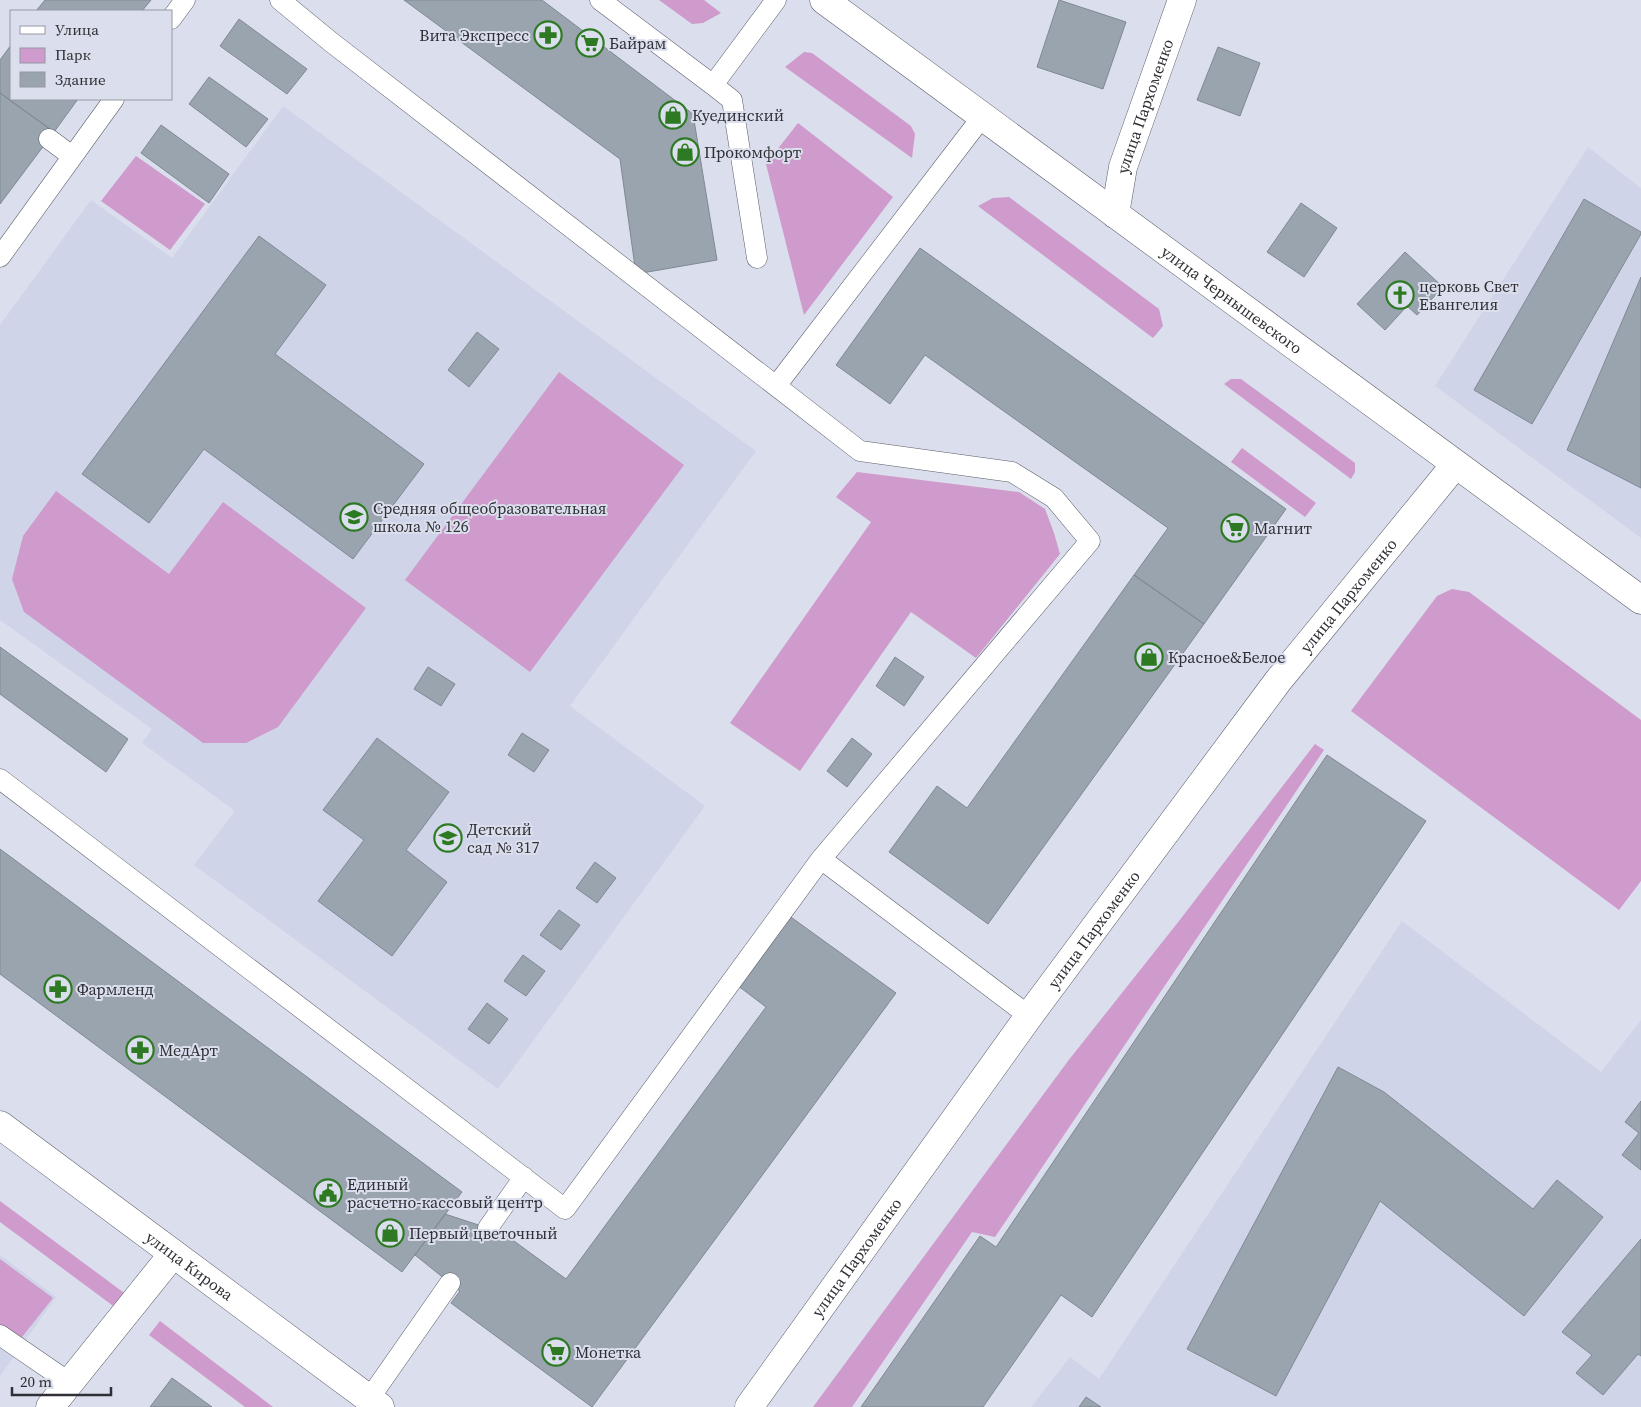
<svg xmlns="http://www.w3.org/2000/svg" width="1641" height="1407" viewBox="0 0 1641 1407" font-family="'Source Serif 4',serif">
  <style>
    .built { fill: #cfd4e9 }
    .green { fill: #cf9acc }
    .building { fill: #9aa4ae; stroke: #7f8993 }
    .lines { fill: none; stroke-linecap: round; stroke-linejoin: round }
    .lane-casing { stroke: #5b5e69; stroke-width: 21 }
    .street-casing { stroke: #5b5e69; stroke-width: 29 }
    .secondary-casing { stroke: #5b5e69; stroke-width: 29 }
    .lane { stroke: #fff; stroke-width: 20 }
    .street { stroke: #fff; stroke-width: 28 }
    .secondary { stroke: #fff; stroke-width: 28 }
    .labels { text-anchor: middle; stroke-width: 4; stroke-linejoin: round; paint-order: stroke }
    .poi-label { font-size: 16px; fill: #2f3035; stroke: #dbdeec; text-anchor: start }
    .street-label { font-size: 16px; fill: #2f3035; stroke: #dbdeec }
  </style>
  <rect width="100%" height="100%" fill="#dbdeec"/>
  <path class="built" d="M283 106 756 451 570 706 705 806 498 1089 194 865 235 811 142 743 152 729 0 620V325L91 200 172 258Z
    M1588 147 1641 188V538L1435 386Z
    M1402 921 1601 1072 1641 1020V1407H1031L1070 1357 1099 1379Z
    M0 1255 56 1297 0 1376Z"/>
  <path class="green" d="M659 0H704L721 13 703 23 692 24Z
    M804 52 812 53 911 126 915 134 912 158 785 67Z
    M798 123 893 197 804 315 766 164Z
    M136 156 205 204 170 250 101 201Z
    M1009 197 1159 309 1163 326 1153 338 978 206 993 198Z
    M559 372 684 465 530 672 405 580Z
    M1231 379H1241L1355 463V472L1351 479 1224 384Z
    M1242 448 1316 503 1305 517 1231 462Z
    M857 472 1019 492 1045 509 1054 533 1060 554 976 658 911 612 800 771 730 723 871 522 836 497Z
    M56 491 169 574 223 502 366 608 278 727 246 743H203L24 612 12 579 23 536Z
    M1452 589 1469 592 1641 720V881L1619 910 1351 711 1437 596Z
    M1315 744 1324 750 995 1237 972 1232 852 1407H813L1068 1061 1179 921Z
    M0 1201 127 1295 116 1308 0 1222Z
    M0 1259 53 1298 18 1342 0 1330Z
    M160 1321 273 1407H245L149 1335Z"/>
  <path class="building" d="M45 0H151L142 11H36Z
    M404 0H542L693 114 717 260 636 274 620 159Z
    M1059 0 1126 22 1103 89 1037 67Z
    M239 19 307 69 287 94 220 46Z
    M11 45V99H78L54 132 0 93V60Z
    M1218 47 1260 63 1240 116 1197 100Z
    M209 77 268 119 246 147 189 104Z
    M0 93 54 132 0 204Z
    M161 125 229 174 209 203 141 153Z
    M1584 199 1641 232V234L1532 424 1474 390Z
    M1301 203 1337 228 1304 277 1267 252Z
    M259 236 326 285 275 354 424 464 353 559 204 449 149 523 82 474Z
    M920 248 1286 509 1204 624 1134 575 1168 528 925 355 890 404 836 365Z
    M1405 252 1443 287 1417 315 1407 306 1385 330 1357 304Z
    M1641 277V488L1567 450Z
    M477 332 499 349 469 387 448 370Z
    M1134 575 1204 624 988 924 889 852 937 786 967 808Z
    M0 647 128 739 106 772 0 694Z
    M895 657 924 677 904 706 876 686Z
    M428 667 455 684 441 706 414 689Z
    M522 733 549 750 534 772 508 755Z
    M377 738 449 792 406 850 447 882 392 956 318 901 364 840 323 810Z
    M852 738 872 754 847 787 827 771Z
    M1327 755 1426 821 1092 1317 1061 1295 983 1407H861L980 1236 996 1247Z
    M0 849 462 1192 402 1272 0 974Z
    M595 862 616 878 597 903 576 888Z
    M559 910 580 925 561 950 540 935Z
    M788 915 896 993 592 1407 451 1303 460 1291 415 1255 445 1214 503 1233 566 1279 766 1007 737 985Z
    M523 955 545 971 526 996 504 981Z
    M487 1003 508 1019 489 1044 468 1029Z
    M1338 1067 1384 1092 1533 1209 1557 1180 1603 1217 1524 1316 1380 1201 1276 1396 1187 1349Z
    M1641 1101V1170L1622 1155 1639 1133 1625 1122Z
    M1641 1239V1356L1638 1354 1603 1395 1576 1373 1592 1355 1562 1332Z
    M172 1378 212 1407H150Z
    M1086 1397 1101 1407H1079Z"/>
  <g class="lines">
    <g class="lane-casing">
      <path id="lane" d="M280 0 331 42 860 451 1012 472 1054 498 1090 541 821 859
        M600 0 713 85 776 0
        M171 19 185 0
        M713 85 732 100 757 258
        M49 139 72 156
        M0 257 114 99
        M776 386 982 117
        M0 779 565 1209 821 859 1029 1016
        M488 1228 524 1177
        M0 1335 70 1383
        M369 1399 450 1283"/>
    </g>
    <g class="street-casing">
      <g id="street">
        <path id="s1" d="M1115 214 1123 167 1182 0"/>
        <path d="M50 1407 173 1254"/>
      </g>
    </g>
    <g class="secondary-casing">
      <g id="secondary">
        <path id="s2" d="M824 0 1641 600"/>
        <path id="s3" d="M0 1125 380 1407"/>
        <path id="s4" d="M749 1407 1029 1016 1278 681 1455 465"/>
      </g>
    </g>
    <use href="#lane" class="lane"/>
    <use href="#street" class="street"/>
    <use href="#secondary" class="secondary"/>
  </g>
  <defs>
    <g id="pharmacy-ring" transform="scale(1.4375)"><circle r="9.5" fill="#dbdeec" stroke="#2d7a23" stroke-width="1.5"/><path d="M-2-6h4v4h4v4h-4v4h-4v-4h-4v-4h4Z" fill="#2d7a23"/></g>
    <g id="supermarket-ring" transform="scale(1.4375)"><circle r="9.5" fill="#dbdeec" stroke="#2d7a23" stroke-width="1.5"/><path d="M-6-5.5h2.5l.6 2H6L4.5 2H-2.5L-4.4-4H-6ZM-1.5 3.2a1.3 1.3 0 1 0 .1 0ZM3 3.2a1.3 1.3 0 1 0 .1 0Z" fill="#2d7a23"/></g>
    <g id="shop-ring" transform="scale(1.4375)"><circle r="9.5" fill="#dbdeec" stroke="#2d7a23" stroke-width="1.5"/><path d="M-5-2.5h2.3a2.7 3.5 0 0 1 5.4 0H5L5.5 6h-11ZM-1.5-2.5h3a1.5 2.3 0 0 0-3 0Z" fill="#2d7a23"/></g>
    <g id="church-ring" transform="scale(1.4375)"><circle r="9.5" fill="#dbdeec" stroke="#2d7a23" stroke-width="1.5"/><path d="M-1.2-6h2.4v3.5h3.3v2.4h-3.3V6h-2.4V-.1h-3.3v-2.4h3.3Z" fill="#2d7a23"/></g>
    <g id="school-ring" transform="scale(1.4375)"><circle r="9.5" fill="#dbdeec" stroke="#2d7a23" stroke-width="1.5"/><path d="M0-5L7-2L0 1L-7-2ZM-4 1L0 2.5L4 1V4Q0 6-4 4Z" fill="#2d7a23"/></g>
    <g id="civic-ring" transform="scale(1.4375)"><circle r="9.5" fill="#dbdeec" stroke="#2d7a23" stroke-width="1.5"/><path d="M-.6-6.5H3V-4.5H.6V-3L4-1V1h2V6H-6V1h2V-1L-.6-3ZM-1.2 2.5V6h2.4V2.5Z" fill="#2d7a23"/></g>
  </defs>
  <g fill-rule="evenodd">
    <use href="#pharmacy-ring" x="548" y="35"/>
    <use href="#supermarket-ring" x="590" y="43"/>
    <use href="#shop-ring" x="673" y="115"/>
    <use href="#shop-ring" x="685" y="152"/>
    <use href="#church-ring" x="1400" y="295"/>
    <use href="#school-ring" x="354" y="517"/>
    <use href="#supermarket-ring" x="1235" y="528"/>
    <use href="#shop-ring" x="1149" y="657"/>
    <use href="#school-ring" x="448" y="838"/>
    <use href="#pharmacy-ring" x="58" y="989"/>
    <use href="#pharmacy-ring" x="140" y="1050"/>
    <use href="#civic-ring" x="328" y="1193"/>
    <use href="#shop-ring" x="390" y="1233"/>
    <use href="#supermarket-ring" x="556" y="1352"/>
  </g>
  <g class="labels">
    <g class="poi-label">
      <text x="529" y="41" text-anchor="end">Вита Экспресс</text>
      <text x="609" y="49">Байрам</text>
      <text x="692" y="121">Куединский</text>
      <text x="704" y="158">Прокомфорт</text>
      <text x="1419" y="292">церковь Свет<tspan x="1419" dy="18">Евангелия</tspan></text>
      <text x="373" y="514">Средняя общеобразовательная<tspan x="373" dy="18">школа № 126</tspan></text>
      <text x="1254" y="534">Магнит</text>
      <text x="1168" y="663">Красное&amp;Белое</text>
      <text x="467" y="835">Детский<tspan x="467" dy="18">сад № 317</tspan></text>
      <text x="77" y="995">Фармленд</text>
      <text x="159" y="1056">МедАрт</text>
      <text x="347" y="1190">Единый<tspan x="347" dy="18">расчетно-кассовый центр</tspan></text>
      <text x="409" y="1239">Первый цветочный</text>
      <text x="575" y="1358">Монетка</text>
    </g>
    <g class="street-label">
      <text dy="6" stroke="none"><textPath href="#s1" startOffset="112">улица Пархоменко</textPath></text>
      <text dy="6" stroke="none"><textPath href="#s2" startOffset="506">улица Чернышевского</textPath></text>
      <text dy="6" stroke="none"><textPath href="#s4" startOffset="1009">улица Пархоменко</textPath></text>
      <text dy="6" stroke="none"><textPath href="#s4" startOffset="589">улица Пархоменко</textPath></text>
      <text dy="6" stroke="none"><textPath href="#s4" startOffset="184">улица Пархоменко</textPath></text>
      <text dy="6" stroke="none"><textPath href="#s3" startOffset="236">улица Кирова</textPath></text>
    </g>
  </g>
  <rect x="10" y="10" width="162" height="90" fill="#dbdeec" stroke="#9698a3"/>
  <rect x="20" y="26" width="25" height="8" fill="#ffffff" stroke="#9698a3"/>
  <text x="55" y="35" font-size="15" fill="#2f3035">Улица</text>
  <rect x="20" y="48" width="25" height="15" fill="#cf9acc" stroke="#9698a3"/>
  <text x="55" y="60" font-size="15" fill="#2f3035">Парк</text>
  <rect x="20" y="72" width="25" height="15" fill="#9aa4ae" stroke="#9698a3"/>
  <text x="55" y="85" font-size="15" fill="#2f3035">Здание</text>
  <path d="M12 1387v8h99v-8" fill="none" stroke="#2f3035" stroke-width="2.5"/>
  <text x="20" y="1387" font-size="15" fill="#2f3035" stroke="#dbdeec" stroke-width="4" paint-order="stroke">20 m</text>
</svg>
